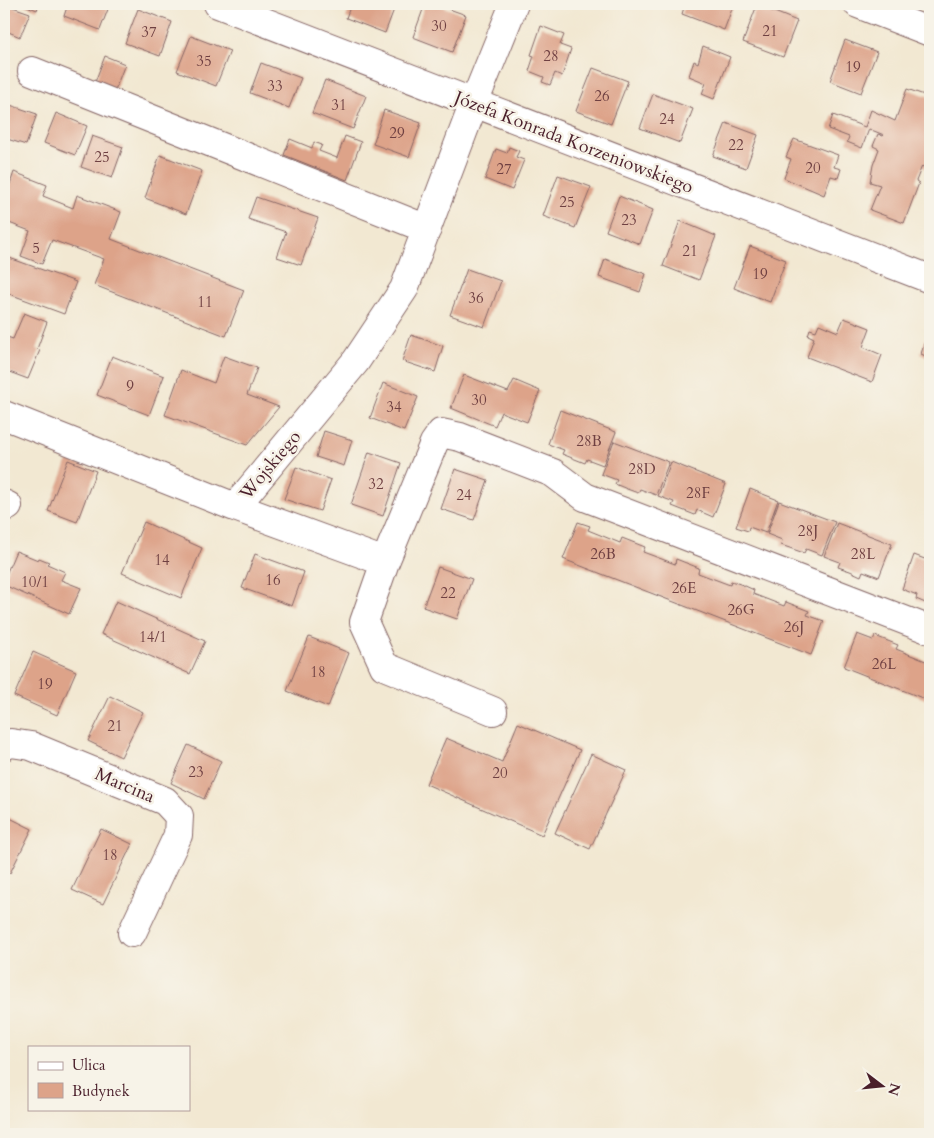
<svg xmlns="http://www.w3.org/2000/svg" width="934" height="1138" viewBox="0 0 934 1138" font-family="Cardo,serif">
  <style>
    .building { fill: #dda389 }
    .lines { fill: none; stroke-linecap: round; stroke-linejoin: round }
    .minor-casing { stroke: #856565; stroke-width: 30 }
    .minor { stroke: #fff; stroke-width: 28 }
    .labels { text-anchor: middle; stroke-width: 5; stroke-linejoin: round; paint-order: stroke }
    .number-label { font-size: 15px; fill: #6f4042 }
    .street-label { font-size: 18px; fill: #4a1f2b; stroke: #f7f3e8 }
  </style>
  <rect width="100%" height="100%" fill="#f7f3e8"/>
  <filter id="ink" filterUnits="userSpaceOnUse"><feTurbulence type="fractalNoise" baseFrequency=".02" numOctaves="2"/><feDisplacementMap in="SourceGraphic" scale="10" xChannelSelector="R" yChannelSelector="G"/><feConvolveMatrix kernelMatrix="1 2 1 2 8 2 1 2 1" color-interpolation-filters="sRGB"/></filter>
  <filter id="wash" filterUnits="userSpaceOnUse"><feTurbulence type="fractalNoise" baseFrequency=".0096" numOctaves="4" result="noise"/><feDisplacementMap in="SourceGraphic" scale="20" xChannelSelector="R" yChannelSelector="G"/><feGaussianBlur stdDeviation="1.12" result="paint"/><feColorMatrix in="noise" values="0 0 0 0 0 0 0 0 0 0 0 0 0 0 0 0 0 1.4 0 .05"/><feComposite in="paint" operator="in"/></filter>
  <g filter="url(#wash)">
    <rect width="100%" height="100%" fill="#f2e8d2"/>
    <g id="blocks">
      <path class="building" d="M4 4 30 13 20 37 4 30Z
        M22 4H39L37 10Z
        M68 4H110L100 30 64 16Z
        M309 4H323L321 9Z
        M351 4H396L385 33 346 18Z
        M425 4H435L466 15 452 52 413 37Z
        M685 4H734L724 30 682 14Z
        M757 5 797 21 783 57 743 42Z
        M138 9 172 22 160 56 125 43Z
        M541 26 564 35 560 45 571 49 562 76 555 73 550 85 542 82 544 77 529 71 534 56 531 55Z
        M191 36 230 51 216 86 177 71Z
        M845 40 877 52 861 93 830 81Z
        M703 46 730 57 714 99 702 94 706 83 689 76 694 61 698 63Z
        M105 56 125 64 115 90 95 82Z
        M261 63 301 78 289 108 250 93Z
        M593 68 628 81 611 124 576 111Z
        M325 80 366 96 353 129 312 113Z
        M907 89 930 97V172L922 166 916 181 919 183 904 223 870 210 880 185 870 182 873 165 879 149 873 146 878 134 883 136 884 135 869 129 862 148 847 142 849 137 828 129 833 115 865 127 871 110 895 121Z
        M653 94 693 109 680 143 640 128Z
        M4 103 37 114 26 145 4 138Z
        M384 110 421 123 409 157 373 144Z
        M56 113 87 126 75 155 44 143Z
        M726 123 758 135 746 168 713 156Z
        M92 136 123 147 112 178 81 167Z
        M345 136 361 142 347 180 284 155 290 139 312 148 314 142 322 145 319 151 337 158Z
        M794 139 838 155 834 167 841 169 838 178 831 176 824 195 784 178 791 159 786 157Z
        M509 147 519 151 516 157 524 160 512 190 485 179 496 149 507 153Z
        M160 155 202 171 186 214 145 198Z
        M14 172 47 185 43 196 73 208 77 195 121 212 111 239 244 290 226 336 94 285 104 259 52 240 42 264 21 256 30 231 4 221V181L10 184Z
        M558 175 591 187 575 228 543 216Z
        M619 196 653 210 640 244 606 231Z
        M256 197 318 218 301 265 277 257 286 232 248 219Z
        M930 217V230L926 229Z
        M680 221 716 236 699 280 663 266Z
        M750 246 786 260 770 302 734 288Z
        M4 256 76 282 64 314 4 292Z
        M605 259 646 274 640 292 599 277Z
        M467 269 501 281 484 327 450 315Z
        M24 313 47 322 37 349 40 350 28 379 4 370V336L13 339Z
        M844 318 870 328 863 347 882 355 872 382 807 357 814 338 808 335 810 329 816 331 819 324 838 332Z
        M930 325V358L921 354Z
        M411 335 443 346 435 372 402 361Z
        M112 356 164 376 149 415 97 395Z
        M224 356 257 368 247 395 279 407 247 445 165 415 181 370 214 383Z
        M464 375 508 392 514 380 540 391 527 422 501 412 495 426 451 408Z
        M383 383 418 397 404 431 370 418Z
        M560 410 616 432 603 465 587 459 585 463 562 454 564 450 548 444Z
        M324 431 352 440 344 466 316 457Z
        M614 441 669 462 656 495 640 489 638 493 627 489 615 484 617 480 601 474Z
        M369 452 401 463 383 516 351 505Z
        M68 460 96 471 77 522 48 511Z
        M671 462 726 484 713 517 697 510 695 515 672 506 674 502 658 496Z
        M296 467 331 480 320 511 284 499Z
        M455 469 488 480 474 520 441 509Z
        M750 489 778 500 766 533 749 527 748 531 736 527Z
        M779 501 835 522 822 555 806 549 804 553 781 545 782 540 767 534Z
        M144 522 202 548 181 598 122 573Z
        M578 522 590 526 588 530 620 543 622 538 645 547 643 552 675 564 676 559 699 568 698 573 730 585 731 581 743 585 754 590 753 594 784 606 786 602 809 611 807 615 824 621 811 655 563 559Z
        M837 523 892 544 879 577 863 571 861 576 850 571 838 567 840 562 824 556Z
        M16 551 38 560 39 558 49 562 47 564 65 572 61 580 81 588 69 614 4 585V579Z
        M255 554 304 572 292 606 242 588Z
        M914 555 930 561V605L916 599 917 595 902 589Z
        M438 567 472 579 457 619 423 607Z
        M116 601 205 641 190 674 101 634Z
        M857 634 873 640 875 636 898 645 896 649 928 662 930 656V701L844 667Z
        M309 637 349 653 328 707 287 691Z
        M33 652 76 671 57 715 14 696Z
        M110 696 143 712 121 757 88 741Z
        M518 723 580 750 542 835 426 784 446 738 502 762Z
        M188 745 221 761 204 799 171 783Z
        M591 754 626 770 590 849 555 833Z
        M4 815 32 829 10 873 4 869Z
        M101 829 132 844 103 904 72 890Z"/>
    </g>
  </g>
  <g filter="url(#ink)">
    <use href="#blocks" fill-opacity="0" stroke="#856565" stroke-width="1"/>
    <g class="lines">
      <g class="minor-casing">
        <path id="minor" d="M218 4 930 279
          M858 4 930 32
          M32 71 427 229
          M4 415 235 507 385 562 364 622 384 666 493 711
          M4 504 8 506
          M235 507 356 361 404 289 474 103 514 4
          M385 562 434 443 441 433 460 437 553 473 585 497 930 630
          M4 746 11 743 31 746 165 801 179 816 178 835 132 933"/>
      </g>
      <use href="#minor" class="minor"/>
    </g>
  </g>
  <g class="labels">
    <g class="number-label">
      <text x="439" y="31">30</text>
      <text x="770" y="36">21</text>
      <text x="149" y="37">37</text>
      <text x="551" y="61">28</text>
      <text x="204" y="66">35</text>
      <text x="853" y="72">19</text>
      <text x="275" y="91">33</text>
      <text x="602" y="101">26</text>
      <text x="339" y="110">31</text>
      <text x="667" y="124">24</text>
      <text x="397" y="138">29</text>
      <text x="736" y="150">22</text>
      <text x="102" y="162">25</text>
      <text x="813" y="173">20</text>
      <text x="504" y="174">27</text>
      <text x="567" y="207">25</text>
      <text x="629" y="225">23</text>
      <text x="36" y="253">5</text>
      <text x="690" y="256">21</text>
      <text x="760" y="279">19</text>
      <text x="476" y="303">36</text>
      <text x="205" y="307">11</text>
      <text x="130" y="391">9</text>
      <text x="479" y="405">30</text>
      <text x="394" y="412">34</text>
      <text x="589" y="446">28B</text>
      <text x="642" y="474">28D</text>
      <text x="376" y="489">32</text>
      <text x="698" y="498">28F</text>
      <text x="464" y="500">24</text>
      <text x="808" y="536">28J</text>
      <text x="603" y="559">26B</text>
      <text x="863" y="559">28L</text>
      <text x="162" y="565">14</text>
      <text x="273" y="585">16</text>
      <text x="35" y="587">10/1</text>
      <text x="684" y="593">26E</text>
      <text x="448" y="598">22</text>
      <text x="741" y="615">26G</text>
      <text x="794" y="632">26J</text>
      <text x="153" y="642">14/1</text>
      <text x="884" y="669">26L</text>
      <text x="318" y="677">18</text>
      <text x="45" y="689">19</text>
      <text x="115" y="731">21</text>
      <text x="196" y="777">23</text>
      <text x="500" y="778">20</text>
      <text x="110" y="860">18</text>
    </g>
    <g class="street-label">
      <text transform="translate(574 142) rotate(21)" y="6">Józefa Konrada Korzeniowskiego</text>
      <text transform="translate(270 465) rotate(-50)" y="6">Wojskiego</text>
      <text transform="translate(125 785) rotate(23)" y="6">Marcina</text>
    </g>
  </g>
  <rect width="934" height="1138" fill="none" stroke="#f7f3e8" stroke-width="20"/>
  <rect x="28" y="1046" width="162" height="65" fill="#f7f3e8" stroke="#b29e9c"/>
  <rect x="38" y="1062" width="25" height="8" fill="#ffffff" stroke="#b29e9c"/>
  <text x="72" y="1070" font-size="15" fill="#4a1f2b">Ulica</text>
  <rect x="38" y="1083" width="25" height="15" fill="#dda389" stroke="#b29e9c"/>
  <text x="72" y="1096" font-size="15" fill="#4a1f2b">Budynek</text>
  <g transform="translate(882 1086) rotate(106)" stroke="#f7f3e8" stroke-width="4" paint-order="stroke">
  <path d="M0-4L9 19L0 12L-9 19Z" fill="#4a1f2b"/>
  <text y="-8" font-size="14" font-weight="bold" text-anchor="middle" fill="#4a1f2b">N</text>
  </g>
</svg>
